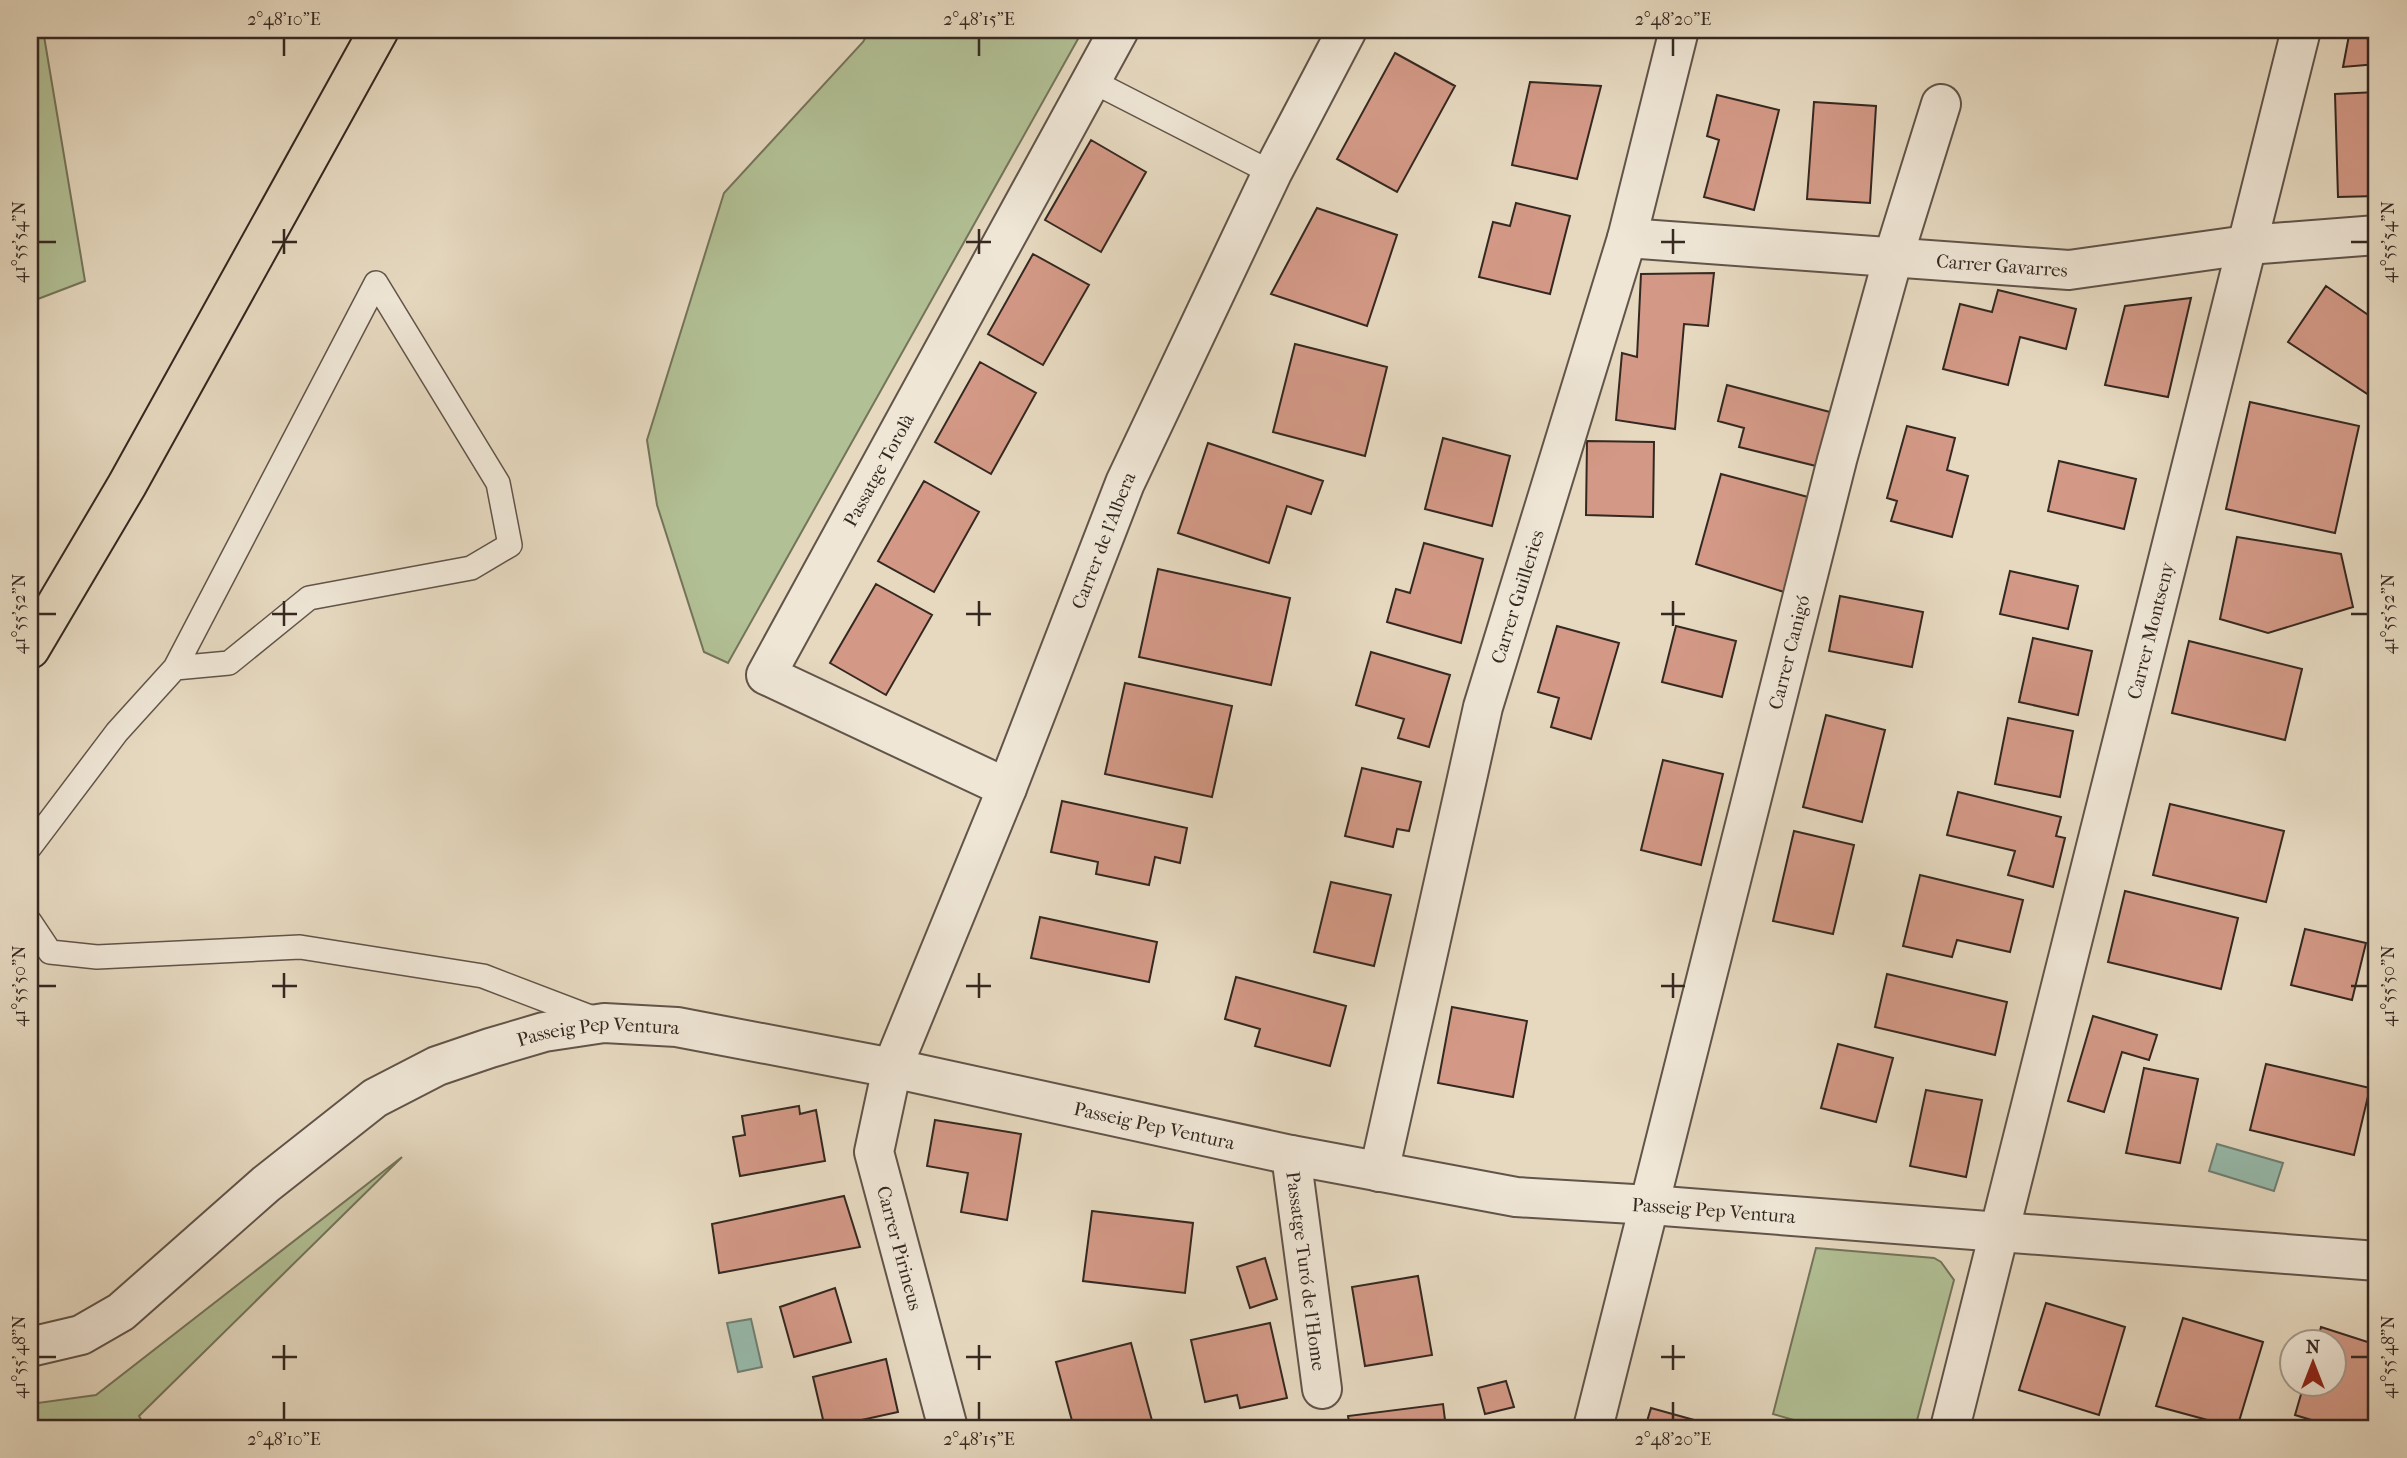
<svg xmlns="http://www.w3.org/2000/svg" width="2407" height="1458" viewBox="0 0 2407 1458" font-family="'IM FELL French Canon',serif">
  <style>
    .green { fill: #b2c095; stroke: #74745b; stroke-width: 2 }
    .water { fill: #97bbac; stroke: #708074; stroke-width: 2 }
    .building { fill: #d39986; stroke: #352821; stroke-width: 2 }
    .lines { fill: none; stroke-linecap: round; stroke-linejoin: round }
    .service-casing { stroke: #615449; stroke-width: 26 }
    .minor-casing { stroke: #615449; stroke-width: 42 }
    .trunk-casing { stroke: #352821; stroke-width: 42 }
    .service { stroke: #efe6d6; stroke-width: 23 }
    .minor { stroke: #efe6d6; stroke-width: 38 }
    .trunk { stroke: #e6d9c0; stroke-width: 38 }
    .ticks { fill: none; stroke: #352821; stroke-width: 2.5 }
    .labels { text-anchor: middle; stroke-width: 7; stroke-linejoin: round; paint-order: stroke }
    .street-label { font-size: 19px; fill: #352821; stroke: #efe6d6 }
    .neatline { fill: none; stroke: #352821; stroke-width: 2.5 }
    .ticks-label { font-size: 18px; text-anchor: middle; fill: #352821 }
  </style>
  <rect width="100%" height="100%" fill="#e6d9c0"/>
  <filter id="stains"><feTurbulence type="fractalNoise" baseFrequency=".00286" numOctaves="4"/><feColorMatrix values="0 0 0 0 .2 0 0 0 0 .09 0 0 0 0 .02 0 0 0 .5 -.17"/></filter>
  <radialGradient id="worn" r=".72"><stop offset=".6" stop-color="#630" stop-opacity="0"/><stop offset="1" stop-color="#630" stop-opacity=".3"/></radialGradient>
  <path class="green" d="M30 30H43L85 281 30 302Z
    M870 30H1083L728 663 704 652 657 505 647 440 724 193 863 42Z
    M402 1157 139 1416 146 1428H30V1404L96 1395Z
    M1816 1248 1934 1258 1941 1262 1954 1280 1915 1428H1822L1773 1414Z"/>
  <path class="water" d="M2217 1144 2283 1163 2274 1191 2209 1171Z
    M751 1319 762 1367 738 1372 727 1323Z"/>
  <path class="building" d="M1485 30H1515L1513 36Z
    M2350 30H2377V64L2343 67Z
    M1395 53 1455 86 1397 192 1337 159Z
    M1530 82 1601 86 1577 179 1512 165Z
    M2377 92V196L2338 197 2335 94Z
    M1717 95 1779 110 1754 210 1704 197 1719 140 1707 136Z
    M1814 102 1876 106 1870 203 1807 199Z
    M1091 140 1146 172 1101 252 1045 220Z
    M1516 203 1570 216 1550 294 1479 277 1493 222 1510 226Z
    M1317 208 1397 235 1367 326 1271 294Z
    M1033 254 1089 285 1043 365 988 334Z
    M1714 273 1708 326 1684 324 1675 429 1616 420 1622 353 1637 357 1641 274Z
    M2326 286 2377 321V389L2372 397 2288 342Z
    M1998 290 2076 309 2066 349 2020 337 2008 385 1943 369 1960 304 1992 312Z
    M2191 298 2168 397 2105 385 2125 306Z
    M1295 344 1387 367 1365 456 1273 432Z
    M980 362 1036 393 991 474 935 442Z
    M1727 385 1830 412 1816 466 1739 447 1744 428 1718 421Z
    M2250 402 2359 426 2335 533 2226 509Z
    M1907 426 1955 438 1947 470 1968 476 1952 537 1891 521 1897 501 1887 498Z
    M1443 438 1510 456 1492 526 1425 509Z
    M1587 441 1654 442 1653 517 1586 515Z
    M1208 443 1323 481 1311 514 1287 506 1269 563 1178 533Z
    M2059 461 2136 479 2124 529 2048 511Z
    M1721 474 1808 497 1784 592 1696 564Z
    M924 481 979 512 934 592 878 561Z
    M2237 537 2341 554 2353 607 2268 633 2220 619Z
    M1424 543 1483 559 1461 643 1387 622 1396 589 1410 593Z
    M1158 569 1290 598 1271 685 1139 657Z
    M2010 571 2078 586 2068 629 2000 614Z
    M876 584 932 615 886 695 830 663Z
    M1840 596 1923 612 1912 667 1829 651Z
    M1557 626 1619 643 1591 739 1551 727 1559 698 1538 692Z
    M1676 626 1736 641 1722 697 1662 682Z
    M2033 638 2092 651 2078 715 2019 702Z
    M2189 641 2302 669 2285 740 2172 713Z
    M1371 652 1450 675 1429 747 1398 738 1404 719 1356 705Z
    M1125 683 1232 706 1212 797 1105 774Z
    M1826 715 1885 730 1862 822 1803 807Z
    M2008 718 2073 731 2060 797 1995 784Z
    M1663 760 1723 774 1701 865 1641 850Z
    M1362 768 1421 782 1409 831 1397 829 1393 847 1345 836Z
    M1958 792 2061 817 2056 836 2065 838 2053 887 2008 875 2015 851 1947 835Z
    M1062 801 1187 828 1180 863 1155 857 1149 885 1096 874 1098 862 1051 852Z
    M2170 804 2284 831 2266 902 2153 875Z
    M1794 831 1854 845 1833 934 1773 921Z
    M1920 875 2023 900 2010 952 1957 940 1952 957 1903 946Z
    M1331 882 1391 895 1374 966 1314 952Z
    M2125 891 2238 918 2221 989 2108 962Z
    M1040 917 1157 942 1149 982 1031 958Z
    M2305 929 2366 943 2352 1000 2291 985Z
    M1887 974 2007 1002 1995 1055 1875 1027Z
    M1236 977 1346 1006 1330 1066 1255 1046 1260 1029 1225 1019Z
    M1452 1007 1527 1021 1513 1097 1438 1083Z
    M2093 1016 2157 1035 2149 1060 2122 1052 2104 1112 2068 1101Z
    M1838 1044 1893 1058 1876 1122 1821 1108Z
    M2266 1064 2370 1088 2354 1155 2250 1130Z
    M2144 1068 2198 1079 2180 1163 2126 1153Z
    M1926 1090 1982 1100 1966 1177 1910 1166Z
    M799 1106 800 1114 816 1110 825 1161 740 1176 733 1137 745 1135 742 1116Z
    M935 1120 1021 1134 1007 1220 961 1212 968 1173 927 1166Z
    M844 1196 860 1247 719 1273 712 1224Z
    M1092 1211 1193 1223 1185 1293 1083 1281Z
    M1265 1258 1277 1299 1250 1308 1237 1267Z
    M1418 1276 1432 1355 1365 1366 1352 1287Z
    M835 1288 851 1342 794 1357 780 1307Z
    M2046 1303 2125 1327 2099 1415 2019 1390Z
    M2183 1318 2263 1342 2237 1428 2156 1406Z
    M1270 1323 1287 1398 1240 1408 1237 1395 1205 1402 1191 1340Z
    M2321 1327 2377 1345V1428H2338L2295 1415 2304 1384H2334V1342H2317Z
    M1131 1343 1154 1428H1074L1056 1362Z
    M886 1359 898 1412 825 1428 813 1377Z
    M1506 1381 1514 1407 1485 1414 1478 1388Z
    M1443 1404 1446 1428H1350L1348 1416Z
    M1651 1408 1723 1428H1645Z"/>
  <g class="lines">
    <g class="service-casing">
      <path id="service" d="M1090 80 1272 173
        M30 847 117 732 175 668 376 283 498 483 510 545 471 568 309 598 229 663 175 668
        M30 922 50 952 97 957 300 947 483 976 598 1020"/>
    </g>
    <g class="minor-casing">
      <g id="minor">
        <path id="s1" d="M1627 238 2069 270 2247 245 2377 235"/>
        <path id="s2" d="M1007 788 766 675 1119 30"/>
        <path id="s3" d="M1291 1155 1322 1389"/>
        <path id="s4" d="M1379 1172 1483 707 1627 238 1679 30"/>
        <path id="s5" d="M30 1347 81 1335 121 1312 266 1184 375 1098 437 1066 490 1048 544 1032 604 1023 677 1027 892 1068 1291 1155 1516 1197 1650 1205 2377 1261"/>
        <path id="s6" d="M948 1428 874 1152 892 1068 1007 788 1125 483 1272 173 1347 30"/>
        <path id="s7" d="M1593 1428 1837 460 1893 258 1941 104"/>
        <path id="s8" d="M1950 1428 2301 30"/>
      </g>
    </g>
    <g class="trunk-casing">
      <path id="trunk" d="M30 649 127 485 379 30"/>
    </g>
    <use href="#service" class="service"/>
    <use href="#minor" class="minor"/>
    <use href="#trunk" class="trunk"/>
  </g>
  <path class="ticks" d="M284 38V56M979 38V56M1673 38V56M284 229V254M979 229V254M1673 229V254M38 242H56M272 242H297M966 242H991M1661 242H1685M2351 242H2368M284 601V626M979 601V626M1673 601V626M38 614H56M272 614H297M966 614H991M1661 614H1685M2351 614H2368M284 973V998M979 973V998M1673 973V998M38 986H56M272 986H297M966 986H991M1661 986H1685M2351 986H2368M284 1345V1370M979 1345V1370M1673 1345V1370M38 1357H56M272 1357H297M966 1357H991M1661 1357H1685M2351 1357H2368M284 1402V1420M979 1402V1420M1673 1402V1420"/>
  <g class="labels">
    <g class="street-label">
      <text dy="7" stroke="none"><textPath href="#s1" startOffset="376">Carrer Gavarres</textPath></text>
      <text dy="7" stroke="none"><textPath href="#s2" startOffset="500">Passatge Torolà</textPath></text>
      <text dy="7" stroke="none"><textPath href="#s6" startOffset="940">Carrer de l'Albera</textPath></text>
      <text dy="7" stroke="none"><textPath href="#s4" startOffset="592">Carrer Guilleries</textPath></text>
      <text dy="7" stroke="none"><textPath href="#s8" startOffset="822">Carrer Montseny</textPath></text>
      <text dy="7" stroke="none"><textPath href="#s7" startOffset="800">Carrer Canigó</textPath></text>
      <text dy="7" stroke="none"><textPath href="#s5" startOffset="667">Passeig Pep Ventura</textPath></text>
      <text dy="7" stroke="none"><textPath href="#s5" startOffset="1234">Passeig Pep Ventura</textPath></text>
      <text dy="7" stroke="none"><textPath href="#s5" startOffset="1801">Passeig Pep Ventura</textPath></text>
      <text transform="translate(900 1248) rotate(75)" y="7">Carrer Pirineus</text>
      <text dy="7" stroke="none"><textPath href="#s3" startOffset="117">Passatge Turó de l'Home</textPath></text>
    </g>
  </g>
  <rect width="2407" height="1458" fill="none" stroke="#e6d9c0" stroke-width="77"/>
  <g transform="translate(2313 1363)"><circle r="33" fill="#efe6d6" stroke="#a59a8e" stroke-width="2"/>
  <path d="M0-5L12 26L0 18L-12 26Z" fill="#8f2418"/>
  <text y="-10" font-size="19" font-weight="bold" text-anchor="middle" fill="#352821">N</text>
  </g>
  <rect x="38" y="38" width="2330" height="1382" class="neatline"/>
  <g class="ticks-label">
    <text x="284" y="25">2°48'10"E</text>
    <text x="979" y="25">2°48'15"E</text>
    <text x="1673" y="25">2°48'20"E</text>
    <text transform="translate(19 242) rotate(-90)" y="6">41°55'54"N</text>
    <text transform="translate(2388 242) rotate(-90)" y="6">41°55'54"N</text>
    <text transform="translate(19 614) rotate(-90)" y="6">41°55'52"N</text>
    <text transform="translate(2388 614) rotate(-90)" y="6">41°55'52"N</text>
    <text transform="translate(19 986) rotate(-90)" y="6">41°55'50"N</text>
    <text transform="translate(2388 986) rotate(-90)" y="6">41°55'50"N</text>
    <text transform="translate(19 1357) rotate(-90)" y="6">41°55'48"N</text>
    <text transform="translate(2388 1357) rotate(-90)" y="6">41°55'48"N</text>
    <text x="284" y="1445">2°48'10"E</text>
    <text x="979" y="1445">2°48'15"E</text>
    <text x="1673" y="1445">2°48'20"E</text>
  </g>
  <rect width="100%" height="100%" filter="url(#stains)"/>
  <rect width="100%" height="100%" fill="url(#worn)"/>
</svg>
